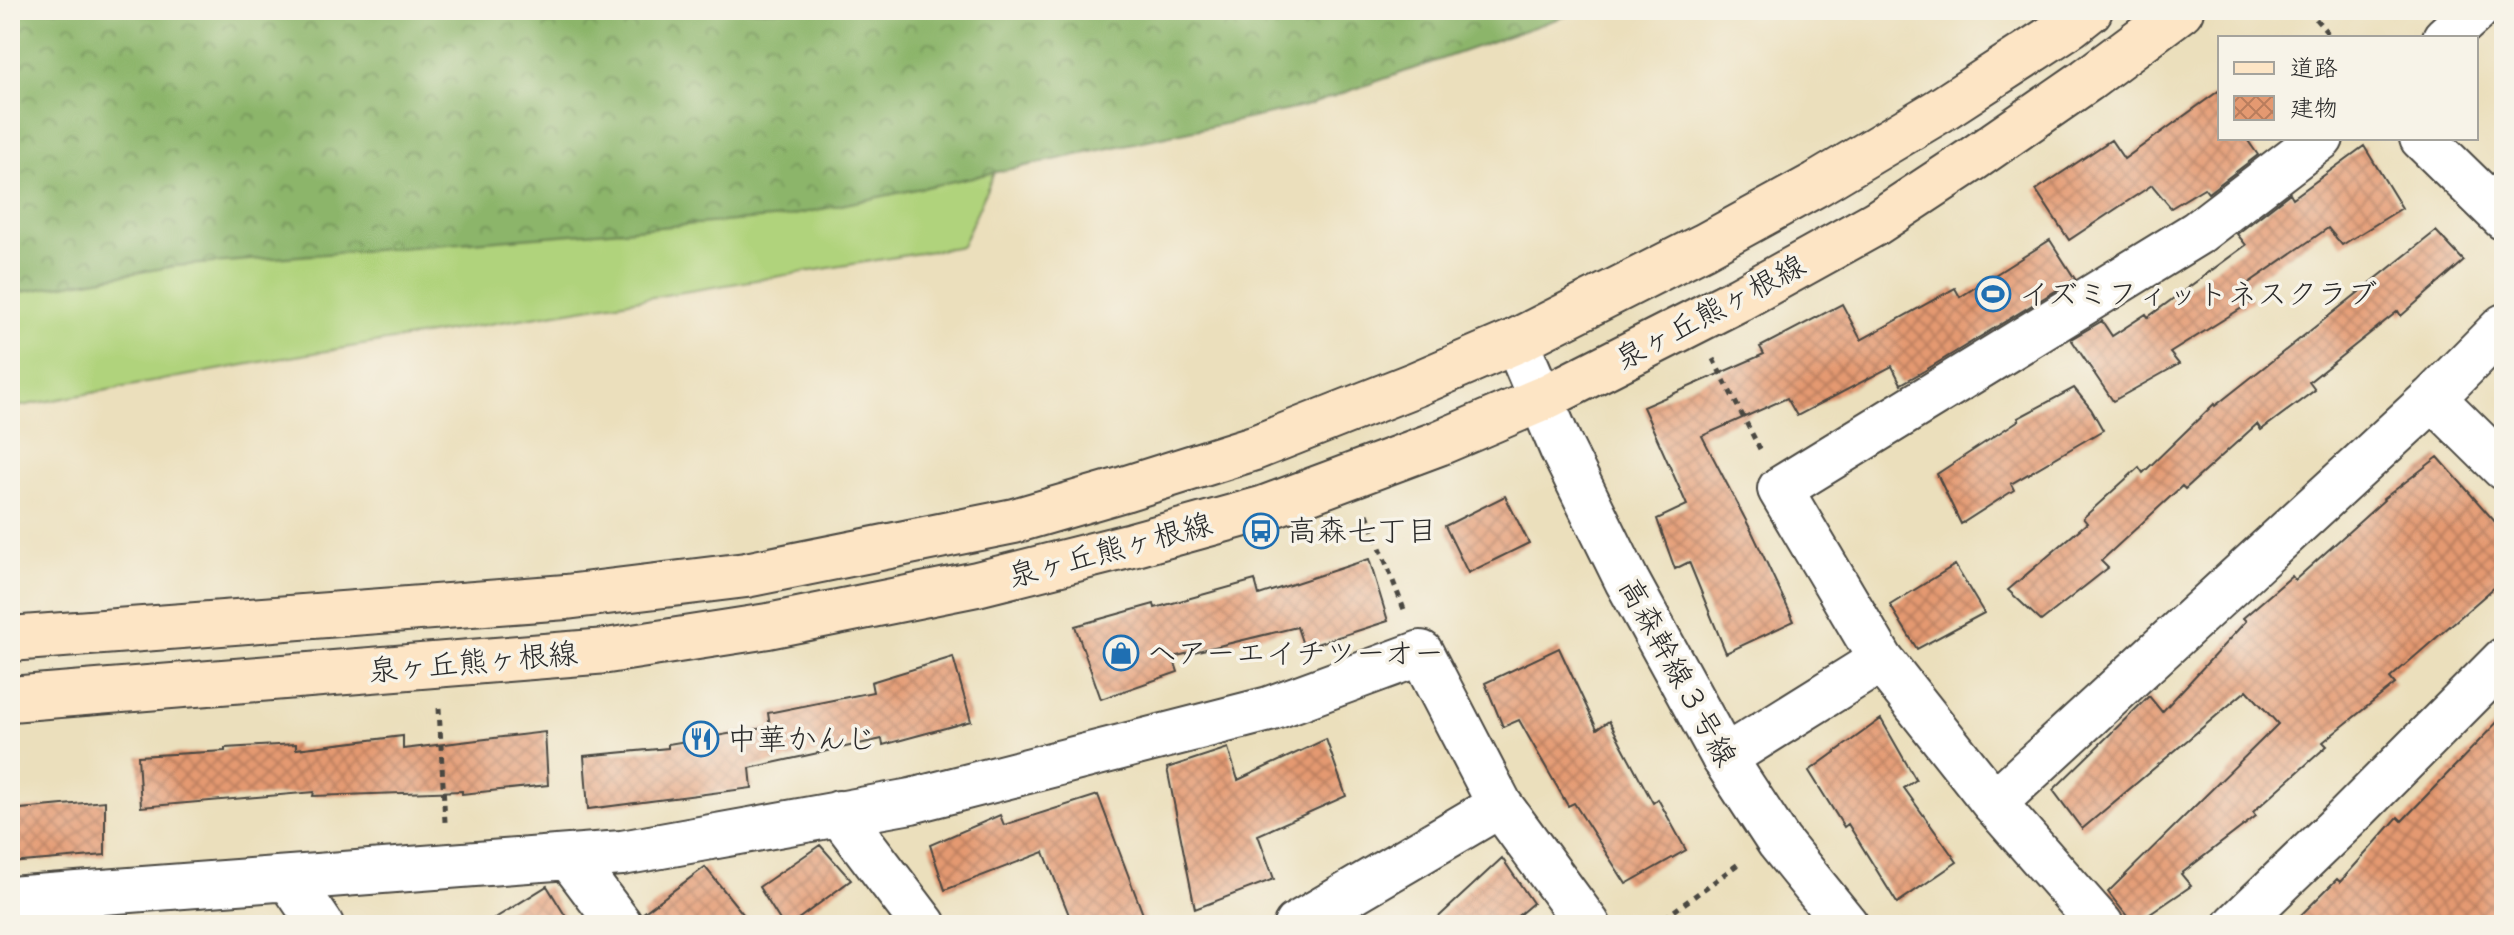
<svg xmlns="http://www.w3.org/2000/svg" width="2514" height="935" viewBox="0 0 2514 935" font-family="'Architects Daughter','Klee One',sans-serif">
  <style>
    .grass { fill: #b0d37b; stroke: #6e7f53; stroke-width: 2 }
    .forest { fill: url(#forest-crowns); stroke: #5c704b; stroke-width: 2 }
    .building { fill: url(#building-cross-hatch) }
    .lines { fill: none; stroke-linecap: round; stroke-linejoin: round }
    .minor-casing { stroke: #484641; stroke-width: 48 }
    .tertiary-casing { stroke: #484641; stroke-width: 48 }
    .secondary-casing { stroke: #484641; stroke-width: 48 }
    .path { stroke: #484641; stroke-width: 5; stroke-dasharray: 6 6; stroke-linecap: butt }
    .minor { stroke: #fff; stroke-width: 44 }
    .tertiary { stroke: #fff; stroke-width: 44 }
    .secondary { stroke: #fde5c5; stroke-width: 44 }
    .labels { text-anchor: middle; stroke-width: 7; stroke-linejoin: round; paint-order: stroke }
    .poi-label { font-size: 30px; fill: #2b2b2b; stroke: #f7f3e8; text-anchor: start }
    .street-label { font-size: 30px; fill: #2b2b2b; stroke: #f7f3e8 }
  </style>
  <defs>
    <pattern id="forest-crowns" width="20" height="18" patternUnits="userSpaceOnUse" patternTransform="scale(2)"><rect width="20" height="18" fill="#8cb56b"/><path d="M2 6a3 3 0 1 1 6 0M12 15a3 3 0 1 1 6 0" fill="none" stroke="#739358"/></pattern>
    <pattern id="building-cross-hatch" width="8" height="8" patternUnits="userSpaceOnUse" patternTransform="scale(2)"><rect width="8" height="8" fill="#e49971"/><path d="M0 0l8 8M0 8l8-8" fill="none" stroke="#b97d5d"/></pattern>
  </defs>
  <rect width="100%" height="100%" fill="#f7f3e8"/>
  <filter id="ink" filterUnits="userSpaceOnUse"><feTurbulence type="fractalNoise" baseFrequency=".0125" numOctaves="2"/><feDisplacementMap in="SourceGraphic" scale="16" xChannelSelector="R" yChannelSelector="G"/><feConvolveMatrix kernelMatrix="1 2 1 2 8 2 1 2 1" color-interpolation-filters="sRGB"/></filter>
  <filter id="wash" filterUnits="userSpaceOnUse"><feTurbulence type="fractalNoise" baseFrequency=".006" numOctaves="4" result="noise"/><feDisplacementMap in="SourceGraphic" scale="32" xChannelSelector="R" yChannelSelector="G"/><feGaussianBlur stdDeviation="1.8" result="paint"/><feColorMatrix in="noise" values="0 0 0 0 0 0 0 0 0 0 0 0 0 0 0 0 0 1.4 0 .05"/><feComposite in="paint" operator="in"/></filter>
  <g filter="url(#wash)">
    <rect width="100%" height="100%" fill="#ebdfbc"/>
    <path class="grass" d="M10 10H1065L962 246 272 360 10 408Z"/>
    <path class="forest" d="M10 10H1583L1303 107 785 217 176 266 10 294Z"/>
    <g id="blocks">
      <path class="building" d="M2220 90V138H2246L2258 155 2208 193 2204 188 2171 208 2152 185 2069 240 2036 190 2111 140 2124 159Z
        M2364 146 2402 208 2342 245 2328 228 2243 287 2253 301 2170 353 2179 364 2113 401 2071 339 2102 321 2112 336 2146 314 2148 317 2246 245 2237 234 2290 193 2293 198Z
        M2436 231 2464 261 2401 316 2398 311 2309 382 2315 390 2261 430 2257 424 2185 489 2182 486 2101 561 2108 568 2041 621 2008 590 2087 523 2083 518 2139 467 2143 473 2214 404 2215 406Z
        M2050 240 2075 279 1924 371 1901 384 1892 366 1797 416 1787 398 1702 436 1753 534 1794 621 1726 653 1689 562 1675 569 1657 519 1687 505 1643 407 1764 354 1760 347 1842 304 1861 340 1955 288 1960 297Z
        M2074 388 2091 409 2103 430 2011 484 2014 490 1961 524 1937 474 2019 420 2018 418Z
        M2438 457 2504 532V579L2390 678 2395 684 2323 742 2327 746 2253 812 2256 816 2181 874 2191 886 2134 925 2108 892 2278 724 2247 690 2082 829 2053 790 2149 696 2162 712 2246 621 2243 618 2292 576 2295 580 2384 500 2383 499Z
        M1505 496 1529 543 1468 573 1445 526Z
        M1369 559 1388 621 1304 648 1297 627 1173 657 1178 672 1101 699 1075 626 1154 604 1155 608 1255 580 1259 595Z
        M1955 565 1984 613 1917 649 1890 605Z
        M1559 648 1597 729 1609 721 1653 803 1658 799 1686 850 1626 884 1574 803 1568 806 1519 720 1503 727 1485 683Z
        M953 657 971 721 883 745 882 739 750 768 752 788 588 809 584 756 668 748V744L770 727 768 713 873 692 871 682Z
        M2504 715V915L2494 925H2291L2337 879 2340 882 2398 817 2402 821Z
        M1881 719 1916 780 1904 788 1957 862 1897 903 1848 824 1844 827 1809 771Z
        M545 732 548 785 462 794V791L313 796 314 792 141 807 138 756 225 751V748L296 744V749L403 736V749Z
        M1326 739 1346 796 1258 835 1274 879 1195 909 1167 768 1228 748 1238 780Z
        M1098 795 1147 925H1073L1044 852 945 890 930 845 1000 815 1004 825Z
        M105 801V855L10 863V810Z
        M820 845 851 880 790 925H783L759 887Z
        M1502 858 1533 903 1507 925H1430Z
        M705 867 752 925H644L642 914Z
        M547 886 571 925H484Z"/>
    </g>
  </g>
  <g filter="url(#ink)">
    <use href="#blocks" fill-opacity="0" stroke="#484641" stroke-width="2"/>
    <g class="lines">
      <g class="minor-casing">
        <path id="minor" d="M2445 38 2476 10
          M2422 138 2504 218
          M2433 398 2504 468
          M1724 758 1881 660
          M1994 803 2433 398 2504 326
          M839 813 924 925
          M569 857 620 925
          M289 878 321 925
          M10 899 622 853 911 801 1269 709 1421 653 1500 805 1588 925
          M1296 925 1500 805
          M2101 925 1994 803 1881 660 1780 489 2197 233 2321 138
          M2236 925 2347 818 2504 660"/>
      </g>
      <g class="tertiary-casing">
        <path id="tertiary" d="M1516 341 1562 449 1627 581 1724 758 1779 842 1846 925"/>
      </g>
      <g class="secondary-casing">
        <path id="secondary" d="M10 639 566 597 746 575 1014 521 1124 489 1254 448 1416 384 1516 341 1704 246 1817 184 1939 111 2071 25 2090 10
          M10 699 607 651 768 626 977 584 1132 545 1262 509 1439 443 1542 399 1739 299 1876 223 1973 159 2087 80 2181 10"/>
      </g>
      <path class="path" d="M2308 10 2332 38
        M1713 359 1760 449
        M1367 514 1405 612
        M439 708 445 822
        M1655 925 1741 862"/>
      <use href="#minor" class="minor"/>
      <use href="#tertiary" class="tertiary"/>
      <use href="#secondary" class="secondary"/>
    </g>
  </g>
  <defs>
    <g id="stadium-ring" transform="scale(1.8)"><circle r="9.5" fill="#f7f3e8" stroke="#1f6fb2" stroke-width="1.5"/><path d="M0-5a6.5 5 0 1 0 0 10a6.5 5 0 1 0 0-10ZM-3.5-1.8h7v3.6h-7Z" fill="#1f6fb2"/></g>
    <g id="bus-ring" transform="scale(1.8)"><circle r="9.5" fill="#f7f3e8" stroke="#1f6fb2" stroke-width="1.5"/><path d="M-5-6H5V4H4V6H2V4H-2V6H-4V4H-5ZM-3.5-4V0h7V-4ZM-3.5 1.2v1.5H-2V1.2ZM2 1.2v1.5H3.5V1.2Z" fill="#1f6fb2"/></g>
    <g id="shop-ring" transform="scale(1.8)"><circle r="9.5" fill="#f7f3e8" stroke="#1f6fb2" stroke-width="1.5"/><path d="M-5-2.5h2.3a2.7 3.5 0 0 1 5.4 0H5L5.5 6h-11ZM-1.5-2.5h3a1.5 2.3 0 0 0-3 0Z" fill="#1f6fb2"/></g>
    <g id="restaurant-ring" transform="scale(1.8)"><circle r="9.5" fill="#f7f3e8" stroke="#1f6fb2" stroke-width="1.5"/><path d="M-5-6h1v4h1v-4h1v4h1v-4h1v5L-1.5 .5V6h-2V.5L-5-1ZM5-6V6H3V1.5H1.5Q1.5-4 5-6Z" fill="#1f6fb2"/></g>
  </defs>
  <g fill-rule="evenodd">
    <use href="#stadium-ring" x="1993" y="294"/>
    <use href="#bus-ring" x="1261" y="531"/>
    <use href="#shop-ring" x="1121" y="653"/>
    <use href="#restaurant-ring" x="701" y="739"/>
  </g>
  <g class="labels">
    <g class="poi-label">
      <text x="2019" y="304">イズミフィットネスクラブ</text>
      <text x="1287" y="541">高森七丁目</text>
      <text x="1147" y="663">ヘアーエイチツーオー</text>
      <text x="727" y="749">中華かんじ</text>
    </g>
    <g class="street-label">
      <text transform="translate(1710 312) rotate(-28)" y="10">泉ヶ丘熊ヶ根線</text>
      <text transform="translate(1110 550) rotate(-15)" y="10">泉ヶ丘熊ヶ根線</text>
      <text transform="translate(473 662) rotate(-5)" y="10">泉ヶ丘熊ヶ根線</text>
      <text transform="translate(1678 672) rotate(61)" y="10">高森幹線３号線</text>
    </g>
  </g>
  <rect width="2514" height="935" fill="none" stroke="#f7f3e8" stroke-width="40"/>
  <rect x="2218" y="36" width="260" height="104" fill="#f7f3e8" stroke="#a5a39c" stroke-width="2"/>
  <rect x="2234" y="62" width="40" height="12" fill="#fde5c5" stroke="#a5a39c" stroke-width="2"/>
  <text x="2290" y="76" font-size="24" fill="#2b2b2b">道路</text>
  <rect x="2234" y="96" width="40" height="24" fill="url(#building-cross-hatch)" stroke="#a5a39c" stroke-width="2"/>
  <text x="2290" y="116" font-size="24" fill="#2b2b2b">建物</text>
</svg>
